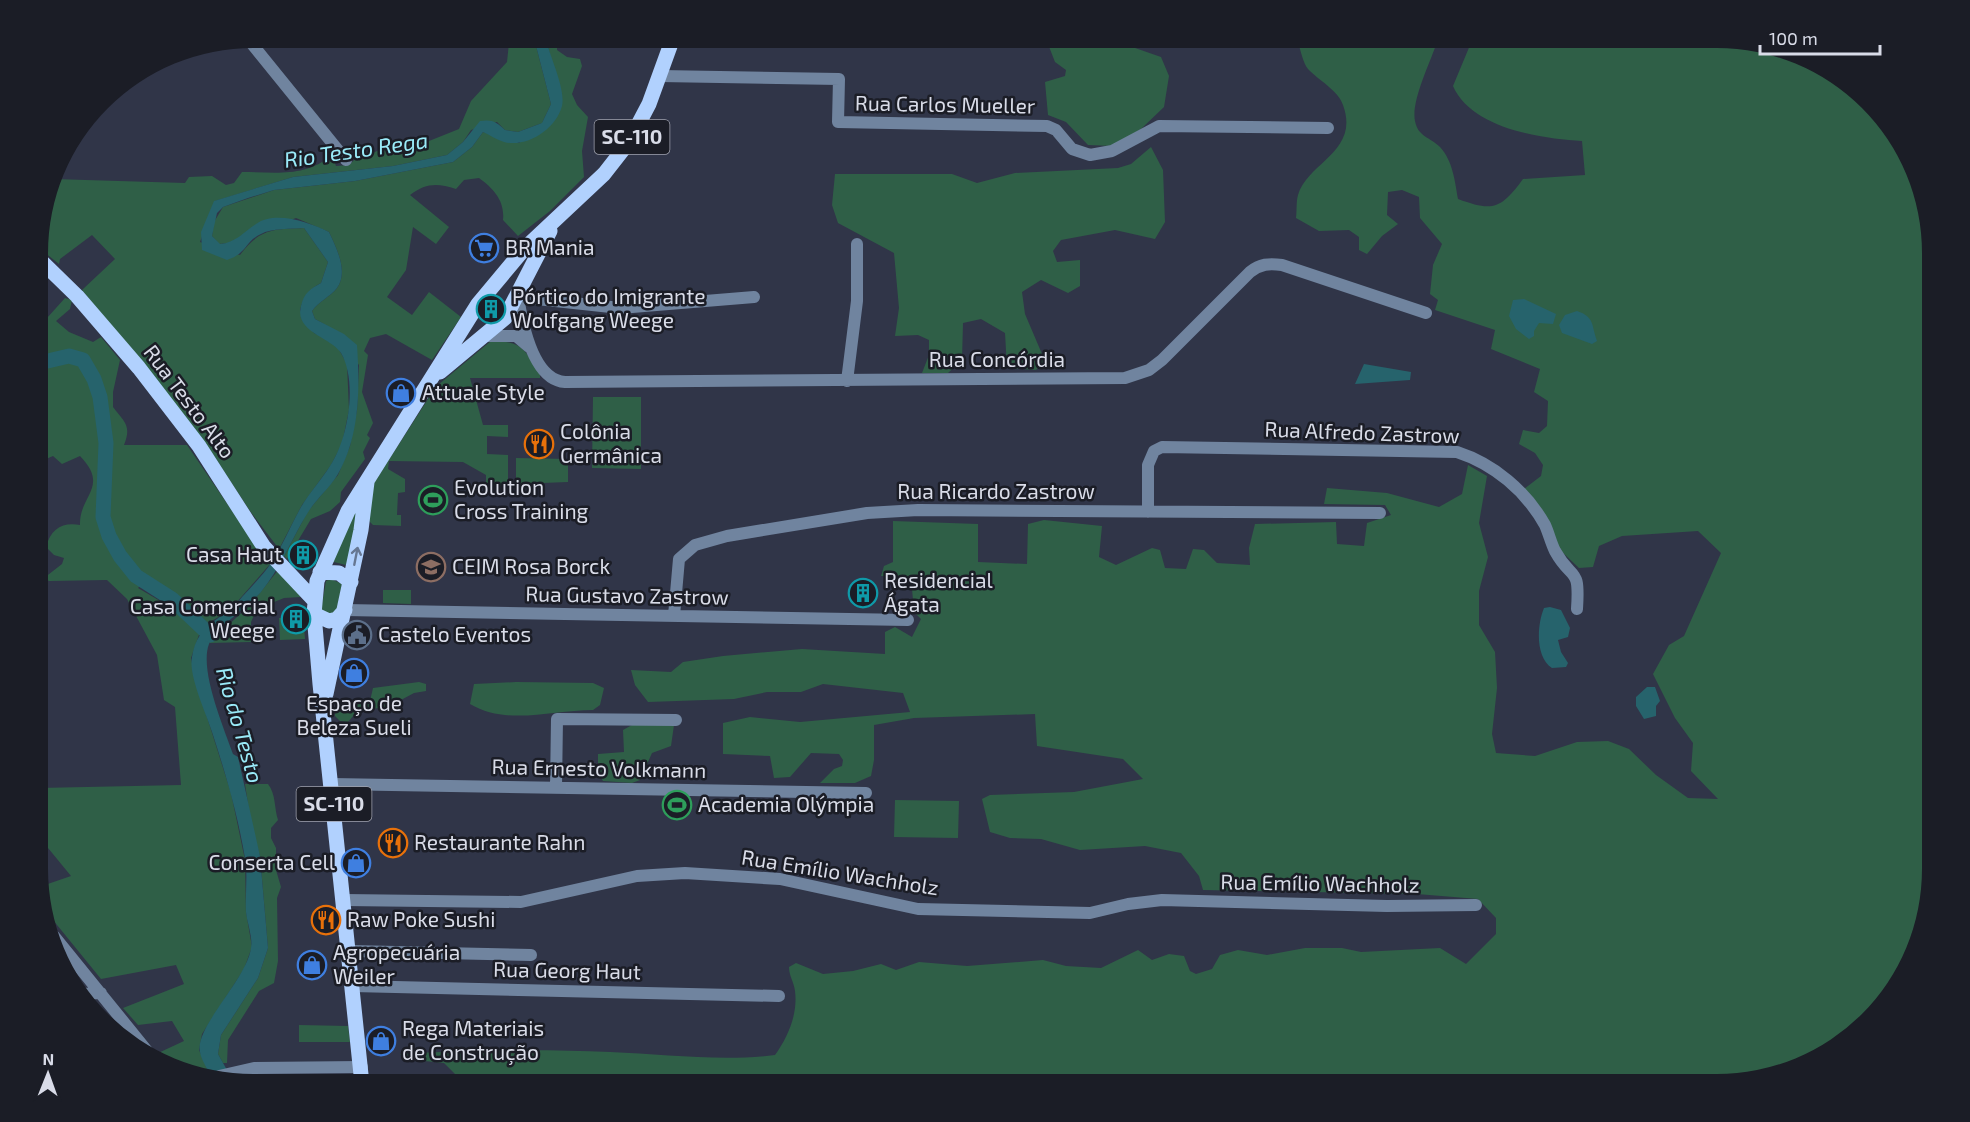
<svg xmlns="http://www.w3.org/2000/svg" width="1970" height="1122" viewBox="0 0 1970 1122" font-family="'Exo 2',sans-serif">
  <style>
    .green { fill: #2f5f47 }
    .water { fill: #26636c }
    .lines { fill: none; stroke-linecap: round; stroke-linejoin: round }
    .river { stroke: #26636c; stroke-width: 15 }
    .minor { stroke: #70849f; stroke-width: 12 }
    .major { stroke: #b1d1fe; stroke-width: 15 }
    .oneway { stroke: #667792 }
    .labels { text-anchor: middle; stroke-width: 5; stroke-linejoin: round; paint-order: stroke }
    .shield { fill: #1b1d26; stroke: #a0a3ae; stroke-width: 1.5 }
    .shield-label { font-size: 20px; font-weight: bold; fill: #d9dce8 }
    .street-label { font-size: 21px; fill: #d9dce8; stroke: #1b1d26 }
    .poi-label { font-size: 21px; fill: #d9dce8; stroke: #1b1d26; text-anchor: start }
    .water-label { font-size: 22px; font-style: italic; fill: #9aebf9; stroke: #1b1d26 }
  </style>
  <rect width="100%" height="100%" fill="#303548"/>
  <path class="green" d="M504 38H534L551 104 542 123 518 132 505 130 497 122 471 130 463 142 447 155 393 166 293 177 215 201 200 242 240 255C259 229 273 229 304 228L328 262 321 283C308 290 304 296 300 310L314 333 335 343 342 355 347 364 349 410 342 444 331 465 302 505 279 549 250 511 206 444 82 290 115 259 92 235 60 259 59 264 39 248V225L53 179 185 183 189 177 212 176 226 185 234 183 242 172C276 172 304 178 332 155L336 166 349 165 361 153 367 156 381 149 389 152 394 143 429 141 459 129 471 101 507 62 509 43Z
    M546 38H557V50L567 57 580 59 582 66 572 94 577 105 588 117 582 151 584 177 550 211 518 236 503 220C505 201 494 189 479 178L464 180 456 189C437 183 426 183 410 195L449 227 436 244 413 227 406 270 387 297 412 315 429 292 461 317 432 360 386 334 370 338 364 351 368 355 362 392 373 423 367 435 370 438 363 452 365 459 341 492 340 502 330 511 311 519 287 559 284 556 308 511 338 475 350 446 357 410 359 365 324 324 315 319 312 311C319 301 330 297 337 288 349 272 336 247 329 232L296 218 229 243 219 244 212 236 214 222 223 207 274 190 355 181 453 162 472 147 483 132 519 143 562 105Z
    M1300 38H1442L1436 45C1429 65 1411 102 1415 121 1418 137 1430 137 1440 147 1453 161 1455 182 1458 199 1493 212 1501 209 1523 179L1585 175 1582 141C1541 139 1471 128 1453 86L1473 38H1717L1824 66 1896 134 1932 239V883L1904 976 1825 1055 1731 1084H459L461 1080 444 1063 405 1059 400 1054C469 1050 541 1049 610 1052 665 1054 721 1062 775 1055 788 1037 798 1014 795 991 794 982 789 976 789 967L796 963 823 974 853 971 881 964 896 970 919 962 967 966 1043 960 1066 966 1101 968 1138 950 1152 960 1169 954 1184 956 1190 971 1196 974 1212 969 1220 955 1238 950 1267 955 1305 948H1342L1361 952 1440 948 1466 964 1496 934V918L1478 899 1417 894 1203 890 1199 876 1181 853 1145 846 1080 850 1041 839 1010 838 990 832 982 799 990 795 1074 792 1143 779 1123 759 1037 746 1035 714 914 718 874 725V760L871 776 855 783H820L834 769 842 766 843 760 839 754 811 753 790 777 774 778 770 756 723 754V723L750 717 800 722 910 712 903 693 823 684 801 692H767L734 699 648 702 635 685 631 670 671 672 683 662 723 656 802 649 885 654V632L895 627 912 637 921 619 914 612 911 577 881 576 884 566 893 562V521L978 524V562L1027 564 1028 524 1044 520 1102 526 1099 557 1116 565 1152 548 1160 550 1165 568 1186 569 1193 549 1204 550 1217 563 1250 565 1249 548 1255 524 1336 522 1337 544 1364 546 1367 523 1391 515 1385 505 1324 504 1327 488 1387 493 1439 507 1462 494 1468 465 1487 476 1479 523 1488 557 1479 591V625L1495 652 1497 688 1492 734 1496 753 1535 756 1577 742 1608 741 1629 749 1656 775 1688 798 1718 799 1691 771 1693 743 1675 718 1653 674 1669 645 1684 636 1721 553 1698 531 1622 536 1599 546 1593 567 1579 568 1560 550 1524 489 1541 476 1543 465 1535 453 1519 444 1523 430 1539 433 1547 426 1548 401 1534 392 1540 369 1491 349 1495 330 1435 310 1438 300 1430 294 1433 265 1442 244 1420 218 1419 197 1402 190 1388 192 1387 215 1398 224 1382 236 1367 254 1359 250V237L1349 230 1319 231 1296 218C1297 211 1296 202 1298 195 1308 162 1360 152 1343 105 1338 90 1318 80 1308 69 1303 63 1301 51 1298 43Z
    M1086 40 1115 41 1161 57 1169 76 1164 107 1141 129 1113 146 1088 145 1066 122 1048 115 1045 82 1065 76 1066 70 1055 62 1048 44 1063 41 1074 48Z
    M1151 147 1163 170 1165 222 1155 239 1115 230 1061 240 1053 251 1057 262 1080 260V286L1068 293 1041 280 1022 292 1025 314 1045 361 1036 370 1007 368 1005 333 981 319 963 323 962 360 948 373H922L929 355V340L918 335 895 336 899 308 894 253 838 223 832 205 835 174H952L977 183 1015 173 1118 168 1131 164Z
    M65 298 72 300 70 309 56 321 69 332 93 342 101 337 120 360 113 392V407C124 422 132 425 124 445H187L254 543 271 563 229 611 208 623 176 594 148 577 138 588 172 608 200 632 191 658 195 679 231 793 245 860 246 912 252 947 244 969 202 1034 199 1050 209 1072 159 1059 156 1054 184 1041 172 1021 138 1025 123 1008 184 984 176 965 101 979 44 909 39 887 71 876 39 837V788L181 785 175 707 164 700 157 655 127 599 107 580 49 581 44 578 62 564 64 558 54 555 46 547C51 528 63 522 80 525 79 495 110 487 80 456L62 464 53 456 39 462V314L47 318Z
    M491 341C523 341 524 349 540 374V378H470L483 425H508V437L487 436V454L508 455V486H486V475L463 462 389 461 388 469 405 479V492L398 493 397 515H401V526L373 525 369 521 372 486 430 396 438 385Z
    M593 397H641V469L592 468Z
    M516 458 568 459V482L516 484Z
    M361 511 346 565 330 561 351 512Z
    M279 569 301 597 284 598 257 609 251 622V642L209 643 251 604Z
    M331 579 342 584 336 614 333 615 321 610 326 581Z
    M383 590H411V604L383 603Z
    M279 618H287L288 628 304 627 305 639 280 640Z
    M419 682 426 684V691L414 693 386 708 359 709 348 722 340 721 335 716V709L339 705 370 701 373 688Z
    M516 682 593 683 604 688 600 705 593 710C552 710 507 726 470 704L474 684Z
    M632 725H674L671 746 652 753 640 780 632 783 603 781 598 773V754L624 752 623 730Z
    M245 784H268C276 794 274 808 278 820L271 828V838L276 848V870L281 887 277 898 278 961 274 983 259 991 228 1040 227 1063H223L218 1054 221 1035 258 978 268 948 260 856 251 824Z
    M895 800 959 801 958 838 894 837Z
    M299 1025 348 1026 350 1042H299Z"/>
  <path class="water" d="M534 38H546C549 56 566 88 562 106 556 129 527 148 504 142 497 140 490 135 483 132L472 147 453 162 355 181 274 190 248 198 223 207 217 213 212 236 220 244C235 243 244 232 256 224 276 210 310 223 329 232 336 247 349 272 337 288 330 297 319 301 312 311L315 319 344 334 357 345C360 388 360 436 338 474 329 489 315 500 307 514 291 540 280 569 261 592 248 607 215 628 209 644 199 670 224 728 233 754L238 757 260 856 268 948 258 978 221 1035 218 1054 232 1079 209 1073C206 1066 201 1059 200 1052 194 1028 247 979 251 948 253 937 247 923 246 912 245 894 248 875 245 858 238 816 226 775 213 735 207 715 188 676 192 657 198 621 222 622 242 597 252 586 263 575 271 563 283 545 291 525 301 507 310 492 321 480 330 466 348 440 358 382 341 353 331 337 294 332 301 306 304 293 310 289 321 283L328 262 304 228C292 229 271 228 261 234 244 242 248 253 227 260L202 250 201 232 214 201 293 177 393 166 447 155 463 142 480 121C492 119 497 122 505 130L518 132 542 123 551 104Z
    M1524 299 1556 314 1553 324 1539 323 1534 331V336L1529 339 1516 329 1509 316 1513 300Z
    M1577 311C1595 317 1591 325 1597 341L1592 344 1562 333 1559 325 1565 315Z
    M1364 364 1411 372 1410 380 1355 384Z
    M1550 607 1561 610 1570 628 1568 637 1558 640 1561 652 1568 663 1566 667 1552 668C1535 657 1537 625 1544 608Z
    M1647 687H1655L1660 701 1656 706V716L1644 719 1636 706V697Z"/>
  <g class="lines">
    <path class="river" d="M39 363 69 356 83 360 94 379 100 397 106 443 103 517 109 536 120 556 136 576 172 599 210 635"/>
    <path class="minor" d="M248 39 346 160
      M660 76 839 79 838 122 1047 126 1056 130 1072 149 1090 155 1112 151 1159 126 1328 128
      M89 119 117 87
      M754 297 620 308 518 297C522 322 533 380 565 382L1125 378 1149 370 1162 360 1250 272C1260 264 1269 263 1282 265L1426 313
      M485 336H516L529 347
      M847 381 857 301V244
      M1148 512V465L1154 451 1162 447 1457 452C1494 464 1526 491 1545 525 1549 534 1551 543 1555 551 1572 582 1580 564 1577 609
      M345 610 908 620
      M674 616 679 559 695 545 727 536 867 513 918 510 1380 513
      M332 784 866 793
      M556 788 557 719 676 720
      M344 900 521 902 637 876 685 873 780 879 918 909 1090 913 1128 904 1162 900 1387 906 1476 905
      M54 936 152 1057
      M350 951 531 955
      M353 986 779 996
      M79 994 101 993
      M219 1076 254 1068 362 1067"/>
    <path class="major" d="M39 259 77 296 139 368 199 446 264 547 314 600
      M440 372 505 318 550 231
      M320 572 339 573 351 582
      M314 614 329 621 337 619 345 610
      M326 694 361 530 367 482
      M362 1084 320 684 314 614 317 581 348 511 478 304 524 249 604 174 629 142 649 104 673 38"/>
  </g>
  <defs><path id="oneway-shaft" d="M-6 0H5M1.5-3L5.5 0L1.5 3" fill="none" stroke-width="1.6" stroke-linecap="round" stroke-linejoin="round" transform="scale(1.5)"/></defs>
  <use class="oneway" href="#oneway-shaft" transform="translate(356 556) rotate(-79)"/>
  <defs>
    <g id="supermarket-ring" transform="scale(1.5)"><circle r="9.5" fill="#1b1d26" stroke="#3f7fe0" stroke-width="1.5"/><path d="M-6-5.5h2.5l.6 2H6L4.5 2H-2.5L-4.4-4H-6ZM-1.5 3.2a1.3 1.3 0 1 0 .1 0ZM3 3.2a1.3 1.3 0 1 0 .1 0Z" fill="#3f7fe0"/></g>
    <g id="building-ring" transform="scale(1.5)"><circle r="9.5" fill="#1b1d26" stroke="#0f9aa8" stroke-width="1.5"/><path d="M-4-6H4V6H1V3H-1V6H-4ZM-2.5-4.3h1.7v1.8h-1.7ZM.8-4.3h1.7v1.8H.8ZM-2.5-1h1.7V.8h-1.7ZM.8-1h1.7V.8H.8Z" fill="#0f9aa8"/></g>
    <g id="shop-ring" transform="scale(1.5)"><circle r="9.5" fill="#1b1d26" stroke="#3f7fe0" stroke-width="1.5"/><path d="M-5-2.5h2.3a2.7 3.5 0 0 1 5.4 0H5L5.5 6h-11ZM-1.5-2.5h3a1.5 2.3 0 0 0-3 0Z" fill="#3f7fe0"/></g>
    <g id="restaurant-ring" transform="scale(1.5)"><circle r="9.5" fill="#1b1d26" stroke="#e8710a" stroke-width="1.5"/><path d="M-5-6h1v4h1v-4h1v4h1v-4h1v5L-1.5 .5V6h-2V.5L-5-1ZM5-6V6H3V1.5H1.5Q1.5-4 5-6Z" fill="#e8710a"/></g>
    <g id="stadium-ring" transform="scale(1.5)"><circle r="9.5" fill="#1b1d26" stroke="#2e9e5b" stroke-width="1.5"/><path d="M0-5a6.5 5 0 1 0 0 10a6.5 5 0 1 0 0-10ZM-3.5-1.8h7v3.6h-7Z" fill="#2e9e5b"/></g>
    <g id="school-ring" transform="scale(1.5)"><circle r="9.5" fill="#1b1d26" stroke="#8d6e63" stroke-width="1.5"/><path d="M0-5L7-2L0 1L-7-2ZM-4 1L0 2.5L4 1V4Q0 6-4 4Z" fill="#8d6e63"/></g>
    <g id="civic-ring" transform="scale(1.5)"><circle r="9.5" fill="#1b1d26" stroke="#5c6f8a" stroke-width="1.5"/><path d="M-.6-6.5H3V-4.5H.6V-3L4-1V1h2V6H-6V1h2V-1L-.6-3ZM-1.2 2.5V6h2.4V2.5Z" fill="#5c6f8a"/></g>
  </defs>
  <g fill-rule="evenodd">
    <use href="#supermarket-ring" x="484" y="248"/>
    <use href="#building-ring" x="491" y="309"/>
    <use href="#shop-ring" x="401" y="393"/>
    <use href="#restaurant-ring" x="539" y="444"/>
    <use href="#stadium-ring" x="433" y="500"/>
    <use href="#building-ring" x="303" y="555"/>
    <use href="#school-ring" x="431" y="567"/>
    <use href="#building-ring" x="863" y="593"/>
    <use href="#building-ring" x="296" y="619"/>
    <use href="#civic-ring" x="357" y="635"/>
    <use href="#shop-ring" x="354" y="673"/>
    <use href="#stadium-ring" x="677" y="805"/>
    <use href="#restaurant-ring" x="393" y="843"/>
    <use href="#shop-ring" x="356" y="863"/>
    <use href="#restaurant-ring" x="326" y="920"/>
    <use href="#shop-ring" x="312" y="965"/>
    <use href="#shop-ring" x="381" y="1041"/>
  </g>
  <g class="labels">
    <g class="shield">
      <rect x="594.5" y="120" width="75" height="34" rx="4.5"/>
      <rect x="296.5" y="787" width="75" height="34" rx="4.5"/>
    </g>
    <g class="shield-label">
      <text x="632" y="144">SC-110</text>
      <text x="334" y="811">SC-110</text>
    </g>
    <g class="street-label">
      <text transform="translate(945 105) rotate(1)" y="7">Rua Carlos Mueller</text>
      <text x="997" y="367">Rua Concórdia</text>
      <text transform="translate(189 402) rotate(53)" y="7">Rua Testo Alto</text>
      <text transform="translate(1362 433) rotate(2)" y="7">Rua Alfredo Zastrow</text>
      <text x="996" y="499">Rua Ricardo Zastrow</text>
      <text transform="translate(627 596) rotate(1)" y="7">Rua Gustavo Zastrow</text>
      <text transform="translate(599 769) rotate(1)" y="7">Rua Ernesto Volkmann</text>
      <text transform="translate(840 873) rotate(9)" y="7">Rua Emílio Wachholz</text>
      <text transform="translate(1320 884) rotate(1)" y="7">Rua Emílio Wachholz</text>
      <text transform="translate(567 971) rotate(1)" y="7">Rua Georg Haut</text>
    </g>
    <g class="poi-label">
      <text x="505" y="255">BR Mania</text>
      <text x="512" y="304">Pórtico do Imigrante<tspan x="512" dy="24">Wolfgang Weege</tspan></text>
      <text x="422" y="400">Attuale Style</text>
      <text x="560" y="439">Colônia<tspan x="560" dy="24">Germânica</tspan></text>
      <text x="454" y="495">Evolution<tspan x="454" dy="24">Cross Training</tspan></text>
      <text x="282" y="562" text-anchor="end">Casa Haut</text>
      <text x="452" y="574">CEIM Rosa Borck</text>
      <text x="884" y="588">Residencial<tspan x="884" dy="24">Ágata</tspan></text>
      <text x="275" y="614" text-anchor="end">Casa Comercial<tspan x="275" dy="24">Weege</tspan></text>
      <text x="378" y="642">Castelo Eventos</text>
      <text x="354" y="711" text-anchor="middle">Espaço de<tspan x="354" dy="24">Beleza Sueli</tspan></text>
      <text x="698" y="812">Academia Olýmpia</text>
      <text x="414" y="850">Restaurante Rahn</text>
      <text x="335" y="870" text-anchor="end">Conserta Cell</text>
      <text x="347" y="927">Raw Poke Sushi</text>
      <text x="333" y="960">Agropecuária<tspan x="333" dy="24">Weiler</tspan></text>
      <text x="402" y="1036">Rega Materiais<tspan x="402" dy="24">de Construção</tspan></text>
    </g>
    <g class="water-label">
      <text transform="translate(356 150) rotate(-8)" y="8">Rio Testo Rega</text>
      <text transform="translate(240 725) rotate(74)" y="8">Rio do Testo</text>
    </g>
  </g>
  <path d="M0 0H1970V1122H0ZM253 48H1717A205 205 0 0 1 1922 253V869A205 205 0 0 1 1717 1074H253A205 205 0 0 1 48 869V253A205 205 0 0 1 253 48Z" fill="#1b1d26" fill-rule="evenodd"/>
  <g transform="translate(48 1074) rotate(1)" stroke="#1b1d26" stroke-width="4.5" paint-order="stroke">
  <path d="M0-4.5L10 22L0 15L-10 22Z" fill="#d9dce8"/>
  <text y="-9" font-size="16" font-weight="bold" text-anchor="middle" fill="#d9dce8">N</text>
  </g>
  <path d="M1760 45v9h120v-9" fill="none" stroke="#d9dce8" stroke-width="3"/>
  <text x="1769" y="45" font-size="18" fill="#d9dce8" stroke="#1b1d26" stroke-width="4.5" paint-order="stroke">100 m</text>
</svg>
